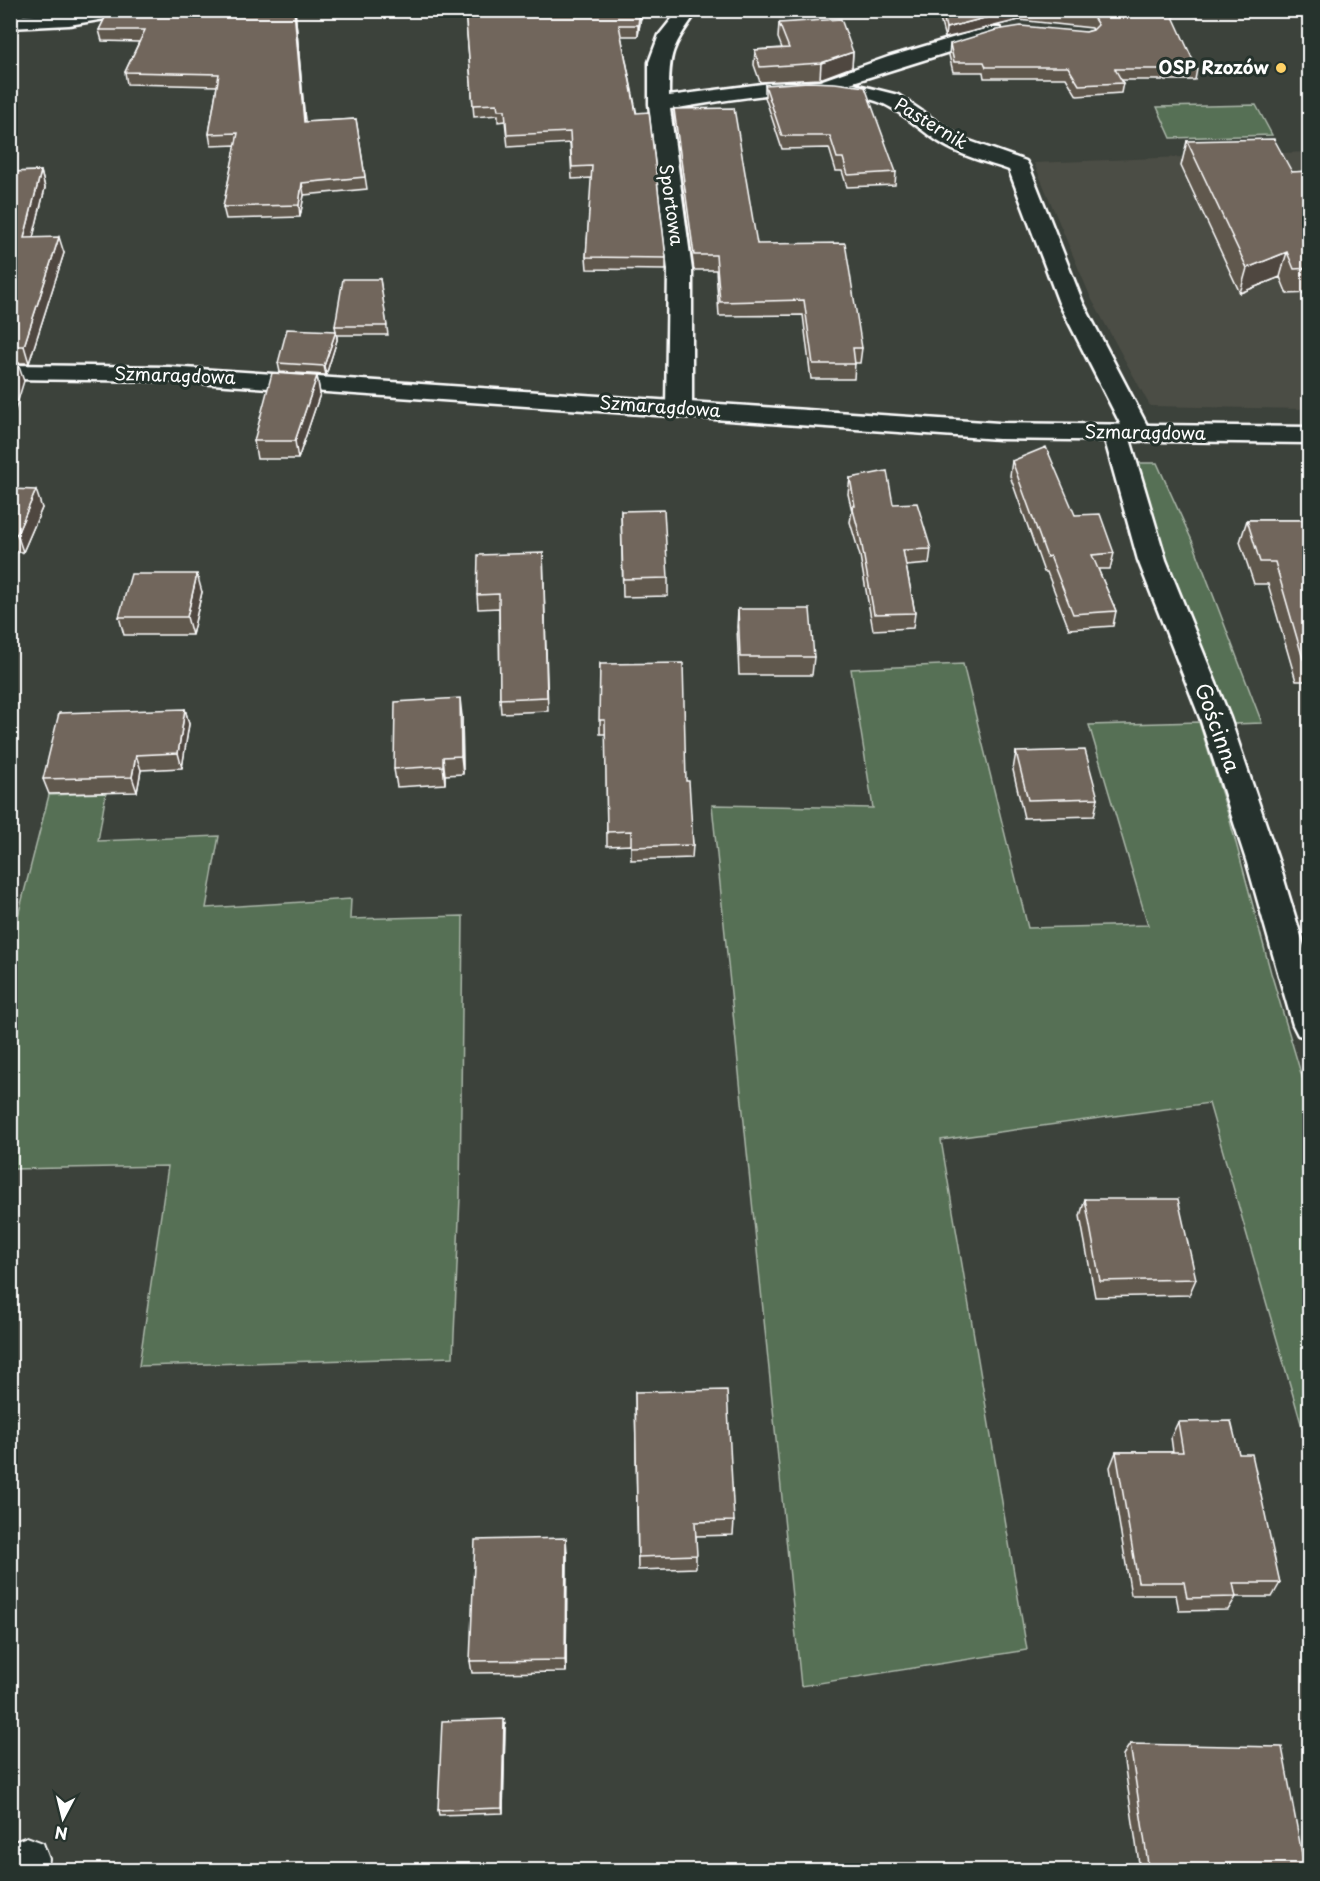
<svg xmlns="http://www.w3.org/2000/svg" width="1320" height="1881" viewBox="0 0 1320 1881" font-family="'Playpen Sans',sans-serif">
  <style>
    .built { fill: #4c4d45 }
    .green { fill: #576f54; stroke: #abb7aa; stroke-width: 1.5 }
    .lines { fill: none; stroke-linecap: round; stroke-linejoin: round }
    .service-casing { stroke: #fff; stroke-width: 4 }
    .minor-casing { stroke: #fff; stroke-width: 5 }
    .tertiary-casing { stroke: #fff; stroke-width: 5 }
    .service { fill: #26332d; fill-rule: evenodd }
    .minor { fill: #26332d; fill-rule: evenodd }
    .tertiary { fill: #26332d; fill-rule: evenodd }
    .wall { fill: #61584e; stroke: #fff; stroke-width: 1.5 }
    .shaded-wall { fill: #4f4740; stroke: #fff; stroke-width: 1.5 }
    .building { fill: #71665b; stroke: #fff; stroke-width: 1.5 }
    .poi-dot { fill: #ffd166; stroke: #26332d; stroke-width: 2 }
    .labels { text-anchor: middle; stroke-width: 6; stroke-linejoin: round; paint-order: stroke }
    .far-poi-label { font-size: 18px; font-weight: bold; fill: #fff; stroke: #26332d; text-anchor: end }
    .far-street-label { font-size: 18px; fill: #fff; stroke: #26332d }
    .street-label { font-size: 21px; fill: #fff; stroke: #26332d }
  </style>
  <rect width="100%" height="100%" fill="#3c423b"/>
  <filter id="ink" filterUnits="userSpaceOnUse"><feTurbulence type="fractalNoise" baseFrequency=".0167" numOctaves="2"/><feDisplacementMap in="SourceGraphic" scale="12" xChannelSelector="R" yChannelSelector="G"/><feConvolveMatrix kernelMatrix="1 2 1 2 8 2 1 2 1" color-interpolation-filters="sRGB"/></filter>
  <g filter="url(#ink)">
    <path class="built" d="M1309 152V409L1150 406 1091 298 1034 163Z"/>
    <path class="green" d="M1256 105 1272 135 1171 138 1157 107Z
      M1138 463H1157L1194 545 1262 723 1233 724 1166 560Z
      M963 664 1028 928 1148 925 1089 725 1199 722 1229 817 1271 973 1309 1100V1451L1209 1103 941 1140 1027 1650 801 1686 712 805 873 808 851 669Z
      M106 793 98 841 219 836 206 908 351 899 350 919 463 916 460 1197 453 1357 139 1366 168 1166 11 1169V943L49 795Z"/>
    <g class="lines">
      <g class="service-casing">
        <path id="service" d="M27 1837 43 1843 49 1859 47 1870H10L11 1843Z"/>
      </g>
      <g class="minor-casing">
        <path id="minor" d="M85 10H132L130 14 123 16 69 25 10 28V16Z
          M679 10H698C672 48 669 50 669 96L770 83 820 81 888 57 986 28H1000L1003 32 1000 36 850 83 898 95 961 138 1026 161 1029 166 1083 303 1151 433 1147 438 1138 441 1130 439 1166 560 1230 718 1279 863 1310 966V1038L1298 1035 1293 1025 1247 863 1200 718 1138 560 1103 433 1107 428 1116 425 1122 427 1059 303 1009 170C987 162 964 157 944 145 923 133 906 114 884 104 826 79 731 100 670 109L692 270V408L688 413 679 416 670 413 666 408 668 270 649 104V62L659 35Z"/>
      </g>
      <g class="tertiary-casing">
        <path id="tertiary" d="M10 10H27L17 21 10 23Z
          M10 365 169 367 999 423 1310 427V443L999 439 169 381 10 379Z"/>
      </g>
      <use href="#service" class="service"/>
      <use href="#minor" class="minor"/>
      <use href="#tertiary" class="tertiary"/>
    </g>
    <path class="wall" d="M109 10H295L305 122 356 119 367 189 304 195 300 217 226 219 223 207 236 145 211 146 209 134 217 86 127 84 125 72 139 42 102 41 99 30Z
      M465 10H642L638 36H621L666 258V270L587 269 586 257 592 178 572 179 570 143 508 147 505 121 498 122V115L474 117Z
      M941 10H1080L1197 69 1195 80H1121L1123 83 1121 93 1077 96 1066 78H984L983 72H953L949 55 950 44 1086 32 1093 30 1092 28 1019 20 945 38 940 19Z
      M779 23 853 52 852 67 820 79 760 82 754 65 755 50 782 48 778 38Z
      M765 85 896 172 895 185 847 187 842 171H836L829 148 782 149 765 97Z
      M674 109 757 244 862 348 860 363H855L854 379H811L803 315 719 316 716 270H694L674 123Z
      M1187 141 1292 172 1310 171V293L1287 294 1280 277 1240 293 1181 166Z
      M41 171 45 188 33 237 64 253 29 363H10V172Z
      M380 279 388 335H337V340L326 375 280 372 278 363 336 331 335 326Z
      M317 376 320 394 298 459H257L254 441Z
      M1012 461 1075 515 1114 553 1110 569H1098L1116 611 1113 626 1069 629 1047 572H1044L1010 476Z
      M850 478 893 504 931 549 929 564 906 566 915 613 913 628 873 630 860 556 850 522 852 511 848 494Z
      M10 489 42 508 23 552 10 551Z
      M621 511 668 578V596L623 597Z
      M1247 520H1310V681H1296L1268 584H1254L1240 542Z
      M543 553 548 711 501 713 500 699 499 608 478 609 477 595Z
      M202 592 192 635H124L119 617Z
      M738 609 814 657 812 675H739L737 627Z
      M600 664 686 781 693 845 692 858 631 860V845L607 846 606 734H600Z
      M185 709 189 724 182 768 141 770 137 792 49 794 43 779Z
      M462 716 463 774 445 775V784L397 787 394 769Z
      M1016 752 1098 798 1094 816 1024 818 1013 770Z
      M1085 1199 1196 1279 1189 1295 1095 1297 1080 1216Z
      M635 1392 734 1521 733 1535 696 1536V1568L638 1570Z
      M1178 1422 1239 1454 1280 1583 1272 1597H1236L1228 1610 1179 1611 1176 1595H1131L1110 1467 1116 1452H1173L1171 1437Z
      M567 1552 566 1672 472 1673 470 1661Z
      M505 1725 503 1813 439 1815 438 1810Z
      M1130 1744 1305 1870H1140L1123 1755Z"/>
    <path class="shaded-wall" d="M294 10H295L306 134 304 122Z
      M640 10H642L638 36V25Z
      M1015 10H1020L1019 20 945 38 946 28Z
      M853 52 852 67 820 79 821 63Z
      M41 171 45 188 29 254 24 238Z
      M302 183 304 195 300 217 299 205Z
      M59 237 64 253 29 363 24 346Z
      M1287 252 1280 277 1240 293 1247 268Z
      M336 331 337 340 326 375 324 366Z
      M18 364 24 381 12 420 10 416V389Z
      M317 376 320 394 298 459 295 441Z
      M36 490 42 508 23 552 17 534Z
      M197 574 202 592 192 635 187 617Z
      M460 698 462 716 463 774 461 756Z
      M185 709 189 724 182 768 178 753Z
      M136 755 141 770 137 792 132 777Z
      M443 757 445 775V784L443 766Z
      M566 1538 567 1552 566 1672 565 1660Z
      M504 1719 505 1725 503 1813 502 1808Z"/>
    <path class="building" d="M109 10H294L304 122 356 119 365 177 302 183 299 205 223 207 238 133 209 134 219 74 125 72 145 30H99Z
      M465 10H640L638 25H619L636 113 649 112 666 258 586 257 592 166 572 167 570 132 507 135 505 110H498L497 104 473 105Z
      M942 10H1015L946 28Z
      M1031 10H1170L1197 69H1115L1123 83 1079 85 1068 67H986L984 62H954L950 44 996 30 1021 26 1086 32 1093 30 1098 25 1093 17Z
      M841 19 853 52 821 63 760 67 755 50 789 48 779 23Z
      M808 82 835 83 865 87 896 172 848 175 843 158H837L830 136H782L765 85Z
      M734 108 757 244 845 243 862 348H853L855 364H813L804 300 720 302 716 255H694L674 109Z
      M1274 139 1292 172 1310 171V268L1294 269 1287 252 1247 268 1187 141Z
      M41 171 24 238 59 237 24 346H10V172Z
      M343 279H380L387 326H335Z
      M287 329 336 331 324 366 278 363Z
      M10 364H18L10 389Z
      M272 373 317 376 295 441H254Z
      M1046 447 1075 515 1100 514 1114 553 1092 555 1116 611 1073 614 1050 556 1047 557 1012 461Z
      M887 471 893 504 917 503 931 549 903 550 915 613 874 614 861 540 852 506H855L850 478Z
      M10 489 36 490 17 534 10 533Z
      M664 510 668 578 623 579 621 511Z
      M1247 520H1310V659H1303L1275 562H1260Z
      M543 553 547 697 500 699 499 594 477 595 478 555Z
      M131 574H197L187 617H119Z
      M738 609H810L814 657H740Z
      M683 663 686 781H689L693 845 631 847V831L607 832 605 720H599L600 664Z
      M460 698 461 756 443 757V766L394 769 395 702Z
      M185 709 178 753 136 755 132 777 43 779 59 713Z
      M1085 750 1098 798 1028 800 1016 752Z
      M1085 1199H1178L1196 1279 1100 1281Z
      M727 1390 734 1521 695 1522 697 1555 638 1557 635 1392Z
      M1231 1421 1239 1454H1252L1280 1583H1233L1236 1597 1187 1598 1184 1582H1138L1116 1452H1183L1178 1422Z
      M566 1538 565 1660 470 1661 475 1540Z
      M504 1719 502 1808 438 1810 442 1721Z
      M1130 1744 1282 1747 1305 1870H1149Z"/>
  </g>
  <circle class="poi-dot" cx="1281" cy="68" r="6"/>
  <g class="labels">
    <g class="far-poi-label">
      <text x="1269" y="74">OSP Rzozów</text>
    </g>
    <g class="far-street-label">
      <text transform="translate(931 124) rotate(31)" y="6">Pasternik</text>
      <text transform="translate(671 205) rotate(82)" y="6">Sportowa</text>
      <text transform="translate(175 376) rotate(2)" y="6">Szmaragdowa</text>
      <text transform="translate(660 407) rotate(4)" y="6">Szmaragdowa</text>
      <text transform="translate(1145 433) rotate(1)" y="6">Szmaragdowa</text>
    </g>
    <g class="street-label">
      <text transform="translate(1217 728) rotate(70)" y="7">Gościnna</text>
    </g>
  </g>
  <rect width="1320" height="1881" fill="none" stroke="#26332d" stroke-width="36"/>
  <rect x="18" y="18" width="1284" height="1845" fill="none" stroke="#fff" stroke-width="2" filter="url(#ink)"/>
  <g transform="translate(63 1818) rotate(187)" stroke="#26332d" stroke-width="4.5" paint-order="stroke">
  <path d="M0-4.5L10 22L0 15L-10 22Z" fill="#ffffff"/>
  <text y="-9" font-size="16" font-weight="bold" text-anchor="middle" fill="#ffffff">N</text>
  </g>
</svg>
